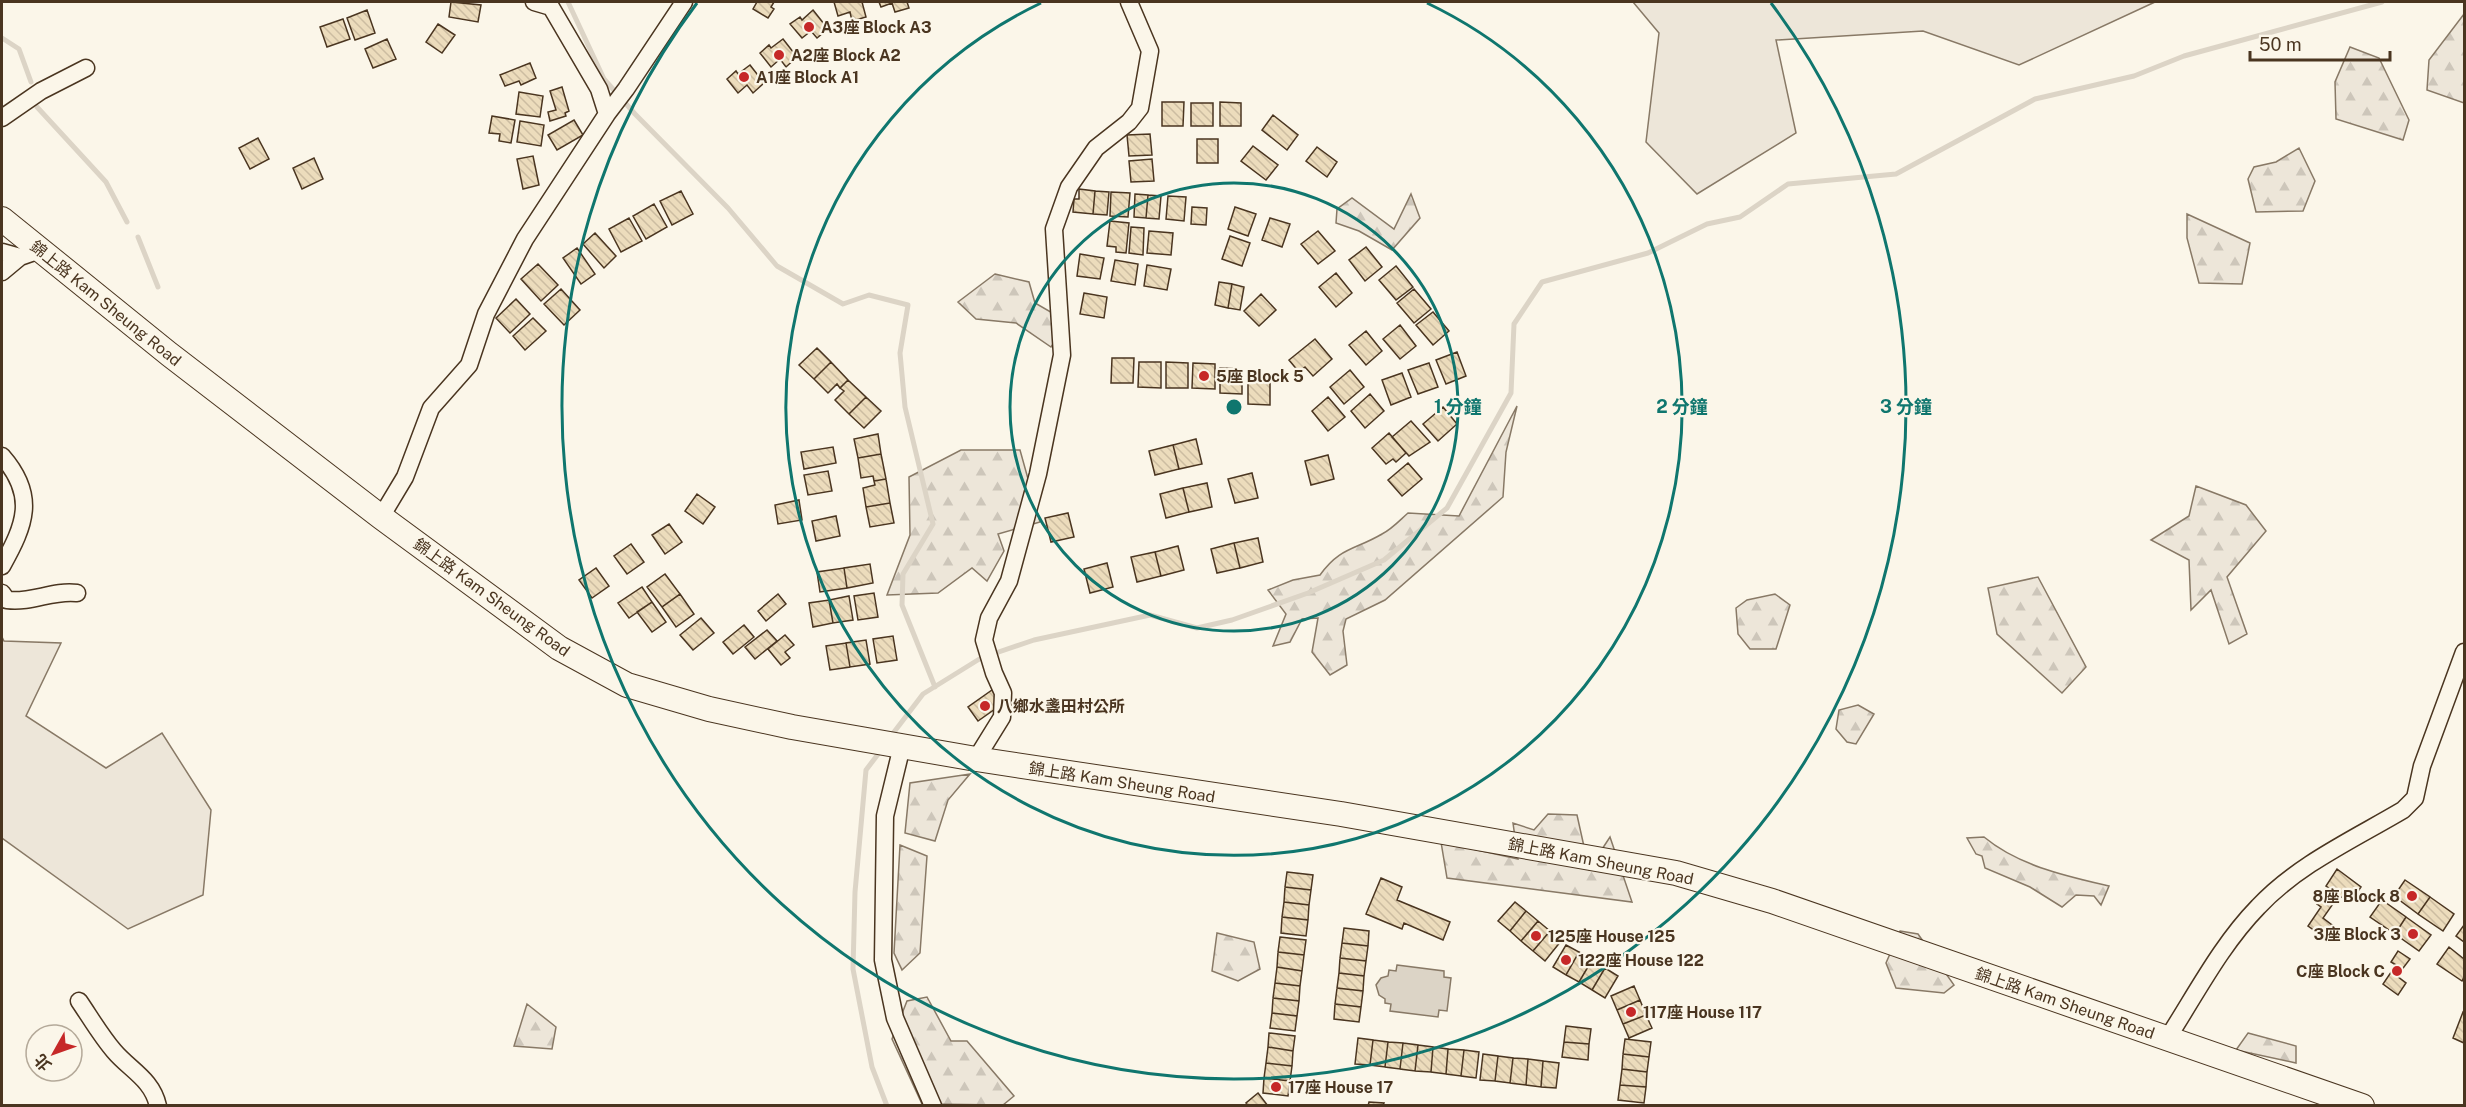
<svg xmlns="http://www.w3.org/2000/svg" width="2466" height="1107" viewBox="0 0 2466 1107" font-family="'Public Sans','Noto Sans TC',sans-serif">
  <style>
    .grass { fill: #ede6d9; stroke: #887966; stroke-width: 1.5 }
    .forest { fill: url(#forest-firs); stroke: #887966; stroke-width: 1.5 }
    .water { fill: #dcd4c6; stroke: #887966; stroke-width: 1.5 }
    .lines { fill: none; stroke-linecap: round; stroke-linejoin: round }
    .stream { stroke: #dcd4c6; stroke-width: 5 }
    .building { fill: url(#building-back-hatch); stroke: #4a3520; stroke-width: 1.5 }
    .street-casing { stroke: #4a3520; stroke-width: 19 }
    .secondary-casing { stroke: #4a3520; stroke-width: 26 }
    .street { stroke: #fbf6e9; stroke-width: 16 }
    .secondary { stroke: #fbf6e9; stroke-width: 24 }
    .ring { fill: none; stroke: #0f766e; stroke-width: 3 }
    .poi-dot { fill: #c62828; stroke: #fbf6e9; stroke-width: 2 }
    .labels { text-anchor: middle; stroke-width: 4.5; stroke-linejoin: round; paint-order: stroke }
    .poi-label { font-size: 16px; font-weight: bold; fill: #4a3520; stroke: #fbf6e9; text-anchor: start }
    .street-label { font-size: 16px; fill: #4a3520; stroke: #fbf6e9 }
    .centre { fill: #0f766e; stroke: #fbf6e9; stroke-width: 3 }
    .ring-label { font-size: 18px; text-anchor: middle; font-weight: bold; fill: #0f766e; stroke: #fbf6e9; stroke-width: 4.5; stroke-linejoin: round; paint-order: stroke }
  </style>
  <defs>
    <pattern id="forest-firs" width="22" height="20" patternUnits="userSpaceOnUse" patternTransform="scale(1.5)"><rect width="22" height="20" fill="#ede6d9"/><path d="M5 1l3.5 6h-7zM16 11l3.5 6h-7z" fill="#cdc6ba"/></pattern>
    <pattern id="building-back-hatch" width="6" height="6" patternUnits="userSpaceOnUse" patternTransform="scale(1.5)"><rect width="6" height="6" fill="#ecdcbc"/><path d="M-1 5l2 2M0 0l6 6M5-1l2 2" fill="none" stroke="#ccbda1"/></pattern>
  </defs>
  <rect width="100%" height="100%" fill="#fbf6e9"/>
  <path class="grass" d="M1633 2H2155L2019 65 1923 31 1776 40 1796 133 1697 194 1646 142 1659 33Z
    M2 637 4 641 61 643 26 716 106 768 162 733 211 810 203 895 128 929 2 838Z"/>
  <path class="forest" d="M2464 14V103L2427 90 2429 60Z
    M2350 47 2379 58 2409 120 2403 140 2336 119 2335 82Z
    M2299 148 2315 181 2303 211 2256 212 2248 179 2254 167 2276 162Z
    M1411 194 1420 218 1392 250 1359 231 1336 223 1337 209 1352 198 1394 229Z
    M2187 214 2250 243 2242 284 2199 283 2187 238Z
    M995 274 1029 282 1035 303 1068 322 1051 347 1016 323 976 319 958 302Z
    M1517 406 1506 452 1503 497 1385 600 1346 619 1343 631 1347 665 1330 675 1312 652 1318 618 1302 619 1290 642 1273 646 1286 614 1268 590 1293 580 1320 575C1340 547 1355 550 1382 534 1392 529 1400 520 1408 513L1459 516Z
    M961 450H1020L1040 522 998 534 1004 551 987 581 972 568 938 593 887 595 910 535 909 477Z
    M2196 486 2246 505 2266 531 2227 577 2247 634 2229 644 2211 590 2191 610 2189 560 2151 540 2189 516Z
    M2038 577 2086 667 2062 693 1997 634 1988 588Z
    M1775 594 1790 605 1776 649H1750L1738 634 1736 608 1747 600Z
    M1858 705 1874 714 1856 744 1847 742 1836 729 1839 710Z
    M970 774 948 800 935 841 905 833 910 783Z
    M1548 814 1577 815 1589 869 1610 837 1632 902 1447 878 1441 842 1518 859 1513 823 1534 830Z
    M1984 837C2019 866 2066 876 2109 886L2101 905 2094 896 2076 895 2062 907 2030 887 1985 868 1982 856 1976 854 1967 838Z
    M900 845 927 856 920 953 902 970 894 953Z
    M1900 931 1918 934 1954 985 1944 993 1896 988 1886 963Z
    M1217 933 1254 942 1260 969 1238 981 1212 971Z
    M927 997 951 1041H967L1014 1096 1003 1105 922 1104 892 1039 907 1001Z
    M527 1004 556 1027 552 1049 514 1046Z
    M2248 1033 2296 1046V1063L2236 1050Z"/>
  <path class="water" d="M1397 965 1444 971V977L1451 978 1447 1011 1439 1010 1438 1017 1390 1011 1391 1004 1385 1003V999L1379 995 1376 985 1381 978 1388 976 1389 970 1396 971Z"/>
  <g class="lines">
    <path class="stream" d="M568 2 604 79 635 114 728 208 777 266 843 304 869 295 908 305 900 353 905 407 933 524 903 574 902 605 935 687
      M2 38 19 49 31 82
      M37 107 106 182 127 222
      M138 237 158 287
      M891 736 923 694 981 658 1034 640 1150 615 1197 628 1232 620 1308 593 1384 560 1447 508 1511 393 1514 324 1542 282 1648 253 1707 224 1740 217 1788 184 1896 174 2035 99 2134 76 2184 56 2382 2
      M882 749 866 770 855 892 853 969 872 1067 887 1106"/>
  </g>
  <path class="building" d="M451 2 481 5 478 22 449 17Z
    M757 2H774L771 7 774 9 768 18 753 9Z
    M834 2H862L866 17 852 21 850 12 838 16Z
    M879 2H907L909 8 895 12 892 3 881 7Z
    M367 10 375 33 355 40 347 18Z
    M813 10 828 29 817 38 811 31 802 38 790 24 800 17 802 20Z
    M343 19 350 39 327 47 320 27Z
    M438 24 455 35 442 53 426 42Z
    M387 39 396 59 373 68 365 49Z
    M783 39 797 57 786 67 780 59 771 67 760 53 769 45 771 48Z
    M530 63 536 78 521 85 519 81 505 86 500 75Z
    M750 65 764 83 753 93 747 85 738 93 727 79 736 71 738 74Z
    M562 87 569 111 565 113 566 116 550 121 548 112 556 110 550 91Z
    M519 92 543 96 540 117 516 114Z
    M1162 102H1184L1183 126H1162Z
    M1220 102 1241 103V126H1220Z
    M1191 103H1213V126H1191Z
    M1273 115 1298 135 1287 150 1262 130Z
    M492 116 515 120 511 143 499 141 500 134 489 133Z
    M574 120 583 135 557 150 548 135Z
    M520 121 544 125 541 146 517 142Z
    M1150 134 1152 155 1129 156 1127 135Z
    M258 138 269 159 250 169 239 148Z
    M1197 139H1218V163H1197Z
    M1253 146 1278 165 1266 180 1241 161Z
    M1317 147 1337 162 1327 177 1306 161Z
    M533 156 539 185 523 189 517 159Z
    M314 158 323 179 302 189 293 168Z
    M1152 159 1154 181 1131 182 1129 161Z
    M1079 189 1095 191 1093 214 1073 212 1074 199H1079Z
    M681 191 693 214 672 225 660 201Z
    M1095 191 1109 192 1107 215 1093 214Z
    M1111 192 1130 193 1128 217 1110 216Z
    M1135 194 1148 195 1146 218 1134 217Z
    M1148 195 1161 196 1159 219 1146 218Z
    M1168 196 1186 197 1184 221 1166 219Z
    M654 204 667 227 646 239 633 216Z
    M1192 207 1207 208 1206 225 1191 224Z
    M1235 207 1256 214 1248 236 1228 229Z
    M629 218 642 241 621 252 609 229Z
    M1270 218 1290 224 1282 247 1262 240Z
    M1110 221 1129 223 1126 253 1116 252V247L1107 246Z
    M1131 227 1144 228 1143 255 1129 253Z
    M1149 231 1173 233 1171 255 1147 253Z
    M1318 231 1335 251 1318 264 1301 244Z
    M595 233 616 256 604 268 583 244Z
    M1230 236 1250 243 1242 266 1222 259Z
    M1366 247 1382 267 1365 281 1349 260Z
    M577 248 595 274 581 284 563 258Z
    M1080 254 1104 258 1100 279 1077 276Z
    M1115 260 1138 264 1135 285 1111 281Z
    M538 264 558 285 541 301 521 279Z
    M1147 265 1171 269 1167 290 1144 286Z
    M1396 266 1413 287 1396 300 1379 280Z
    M1336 273 1352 293 1336 307 1319 287Z
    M1219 282 1232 284 1228 308 1215 305Z
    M1232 284 1244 287 1240 310 1228 308Z
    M561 289 580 310 564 325 544 304Z
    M1414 289 1431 309 1414 323 1397 303Z
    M1084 293 1107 297 1104 318 1080 314Z
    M1261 294 1276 310 1259 326 1244 311Z
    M516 299 530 314 510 333 496 318Z
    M1433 312 1449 331 1433 345 1416 325Z
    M533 318 546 331 525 350 513 336Z
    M1400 325 1416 346 1400 359 1383 339Z
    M1366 331 1382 351 1366 365 1349 345Z
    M1315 339 1332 359 1313 376 1305 367 1299 372 1289 360Z
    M817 348 831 362 814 379 799 365Z
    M1457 352 1466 376 1446 384 1436 360Z
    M1112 358H1134L1133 383H1111Z
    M831 362 848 380 840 388 837 384 828 393 814 379Z
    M1139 362H1161V388L1138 387Z
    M1166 362 1188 363V388H1166Z
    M1193 363 1215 364V389L1192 388Z
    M1429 363 1438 387 1418 394 1408 370Z
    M1220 368 1242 369V394L1220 393Z
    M1350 370 1364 387 1344 404 1330 387Z
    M1402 373 1411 397 1391 405 1382 380Z
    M1248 379H1270V405L1248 404Z
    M848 380 866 397 849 414 835 400 844 391 840 388Z
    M1370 394 1384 411 1365 428 1351 411Z
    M866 397 881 411 864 428 849 414Z
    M1328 397 1345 417 1328 431 1312 411Z
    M1443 407 1457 424 1438 441 1423 424Z
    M1411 421 1430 442 1409 456 1392 437Z
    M1389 433 1406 453 1396 462 1393 459 1386 464 1372 448Z
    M878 434 881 454 858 458 854 439Z
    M1196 439 1202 464 1179 469 1173 445Z
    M1173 445 1179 469 1155 475 1149 451Z
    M833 447 836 463 804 469 801 452Z
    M881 454 886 479 874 481 873 476 861 478 858 458Z
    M1328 455 1334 479 1311 485 1305 461Z
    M1408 463 1422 479 1402 496 1388 480Z
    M828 471 832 491 808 495 804 475Z
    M1252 473 1258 498 1235 503 1228 479Z
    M886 479 890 503 866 507 863 488 875 485 874 481Z
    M1207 483 1212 507 1189 512 1183 488Z
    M1183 488 1189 512 1166 518 1160 494Z
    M697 494 715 507 703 524 685 511Z
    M799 500 802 520 778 524 775 505Z
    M890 503 894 523 870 527 866 507Z
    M1068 513 1074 537 1051 542 1045 518Z
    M836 516 840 536 816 541 812 521Z
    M669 524 682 542 665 554 652 535Z
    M1258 538 1263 562 1240 568 1234 543Z
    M1234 543 1240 568 1217 573 1211 549Z
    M631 544 644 562 627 574 614 556Z
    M1178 546 1184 570 1161 576 1155 552Z
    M1155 552 1161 576 1137 582 1131 557Z
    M1107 563 1113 587 1090 593 1084 569Z
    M870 564 873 583 847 588 844 568Z
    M596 568 609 586 592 598 579 580Z
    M844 568 847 588 820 592 817 572Z
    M665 574 680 594 662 607 647 587Z
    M642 587 652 602 629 618 618 603Z
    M874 593 878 617 858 620 854 596Z
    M680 594 694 614 676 627 662 607Z
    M778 594 786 604 766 621 758 611Z
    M849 596 853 620 833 623 829 600Z
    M829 600 833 623 813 627 809 603Z
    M652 602 666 622 652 632 637 612Z
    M701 618 714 633 693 650 680 635Z
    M744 625 754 637 733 654 723 642Z
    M767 630 777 641 755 659 745 647Z
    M785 635 794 645 785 652 790 658 781 665 768 649Z
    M893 636 897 660 877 663 873 639Z
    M866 640 870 664 850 667 846 643Z
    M846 643 850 667 830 670 826 646Z
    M992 690 1002 704 978 721 968 707Z
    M2337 869 2361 887 2350 903 2326 886Z
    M1287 872 1313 875 1311 890 1285 887Z
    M1381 878 1402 887 1397 900 1450 922 1443 940 1404 923 1402 929 1366 914Z
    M2405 880 2430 897 2418 914 2394 896Z
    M1285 887 1311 890 1309 905 1284 902Z
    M2324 893 2335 901 2323 918 2332 925 2324 937 2308 926 2321 907 2317 904Z
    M2430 897 2454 914 2443 931 2418 914Z
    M2382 900 2406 917 2395 934 2370 917Z
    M1284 902 1309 905 1308 920 1282 917Z
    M1515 902 1526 911 1510 931 1498 921Z
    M1526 911 1538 921 1521 941 1510 931Z
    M1282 917 1308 920 1306 936 1281 933Z
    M2406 917 2431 935 2419 951 2395 934Z
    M1538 921 1550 931 1533 951 1521 941Z
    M2464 925V942L2456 936Z
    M1344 928 1369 931 1368 946 1342 943Z
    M1550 931 1561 941 1545 961 1533 951Z
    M1280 937 1306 940 1304 955 1278 952Z
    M1342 943 1368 946 1366 961 1340 958Z
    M1566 945 1579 952 1566 975 1553 967Z
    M2449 947 2464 959V977L2462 981 2437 964Z
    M2398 951 2410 959 2397 976 2406 983 2398 995 2383 984 2396 965 2391 962Z
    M1278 952 1304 955 1302 971 1277 967Z
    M1579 952 1592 960 1579 982 1566 975Z
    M1340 958 1366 961 1364 976 1339 973Z
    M1592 960 1605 968 1592 990 1579 982Z
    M1277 967 1302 971 1300 986 1275 983Z
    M1605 968 1618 976 1605 998 1592 990Z
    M1339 973 1364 976 1363 991 1337 988Z
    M1275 983 1300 986 1299 1001 1273 998Z
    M1634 986 1640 1000 1617 1010 1611 996Z
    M1337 988 1363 991 1361 1007 1335 1004Z
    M1273 998 1299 1001 1297 1016 1272 1013Z
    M1640 1000 1646 1015 1623 1024 1617 1010Z
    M1335 1004 1361 1007 1359 1022 1334 1019Z
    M2463 1012 2464 1013V1043L2453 1038Z
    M1272 1013 1297 1016 1295 1031 1270 1028Z
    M1646 1015 1652 1028 1629 1038 1623 1024Z
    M1566 1026 1591 1029 1589 1044 1564 1042Z
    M1269 1033 1295 1036 1293 1051 1268 1047Z
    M1358 1038 1373 1040 1370 1065 1355 1064Z
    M1625 1039 1651 1042 1649 1057 1623 1054Z
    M1373 1040 1388 1042 1385 1067 1370 1065Z
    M1388 1042 1403 1043 1400 1069 1385 1067Z
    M1564 1042 1589 1044 1588 1060 1562 1057Z
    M1403 1043 1418 1045 1415 1071 1400 1069Z
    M1418 1045 1433 1047 1431 1072 1415 1071Z
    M1268 1047 1293 1051 1292 1066 1266 1063Z
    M1433 1047 1448 1049 1446 1074 1431 1072Z
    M1448 1049 1464 1050 1461 1076 1446 1074Z
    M1464 1050 1479 1052 1476 1078 1461 1076Z
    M1483 1054 1498 1056 1495 1081 1480 1080Z
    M1623 1054 1649 1057 1647 1072 1622 1069Z
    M1498 1056 1513 1058 1510 1083 1495 1081Z
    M1513 1058 1528 1059 1526 1085 1510 1083Z
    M1528 1059 1543 1061 1541 1087 1526 1085Z
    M1543 1061 1559 1063 1556 1088 1541 1087Z
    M1266 1063 1292 1066 1290 1081 1264 1078Z
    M1622 1069 1647 1072 1646 1087 1620 1085Z
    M1264 1078 1290 1081 1288 1096 1263 1093Z
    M1620 1085 1646 1087 1644 1103 1618 1100Z
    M1258 1093 1268 1106H1248L1246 1103Z
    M1369 1102 1384 1103 1383 1106H1368Z"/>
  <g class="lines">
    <g class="street-casing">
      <path id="street" d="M534 2 551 7 599 89 607 114
        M2 118 41 91 86 68
        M2 252 20 257 40 250
        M2 272 20 257
        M2 456C37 496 25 525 2 566
        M381 517 405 477 431 408 469 365 486 314 525 239 607 114 626 89 684 2
        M2 593 7 600C33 603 52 590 77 593
        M902 746 885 816 883 960 895 1018 933 1106
        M976 759 1002 717 1003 693 994 673 984 640 989 618 1009 581 1038 474 1062 355 1054 229 1069 187 1096 148 1129 122 1140 108 1150 51 1129 2
        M79 1001C90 1017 101 1036 114 1051 130 1070 152 1079 158 1106
        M2167 1039C2196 994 2221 945 2258 907 2297 865 2354 839 2403 810L2415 798 2422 766 2464 652"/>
    </g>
    <g class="secondary-casing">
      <path id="secondary" d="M2 219 169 354 381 517 559 648 627 685 709 709 792 727 976 759 1341 814 1676 873 1772 901 2362 1106"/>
    </g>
    <use href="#street" class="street"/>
    <use href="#secondary" class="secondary"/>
  </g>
  <g class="ring">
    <circle cx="1234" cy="407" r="224"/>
    <path d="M1427 3A448 448 0 1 1 1041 3"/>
    <path d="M1771 3A672 672 0 1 1 697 3"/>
  </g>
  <g class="poi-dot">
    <circle cx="809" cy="27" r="6"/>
    <circle cx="779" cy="55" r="6"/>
    <circle cx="744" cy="77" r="6"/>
    <circle cx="1204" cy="376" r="6"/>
    <circle cx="985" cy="706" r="6"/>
    <circle cx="2412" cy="896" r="6"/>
    <circle cx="2413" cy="934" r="6"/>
    <circle cx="1536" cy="936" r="6"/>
    <circle cx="1566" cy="960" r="6"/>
    <circle cx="2397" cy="971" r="6"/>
    <circle cx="1631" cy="1012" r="6"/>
    <circle cx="1276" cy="1087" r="6"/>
  </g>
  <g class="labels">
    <g class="poi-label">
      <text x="821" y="33">A3座 Block A3</text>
      <text x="791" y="61">A2座 Block A2</text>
      <text x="756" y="83">A1座 Block A1</text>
      <text x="1216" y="382">5座 Block 5</text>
      <text x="997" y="712">八鄉水盞田村公所</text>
      <text x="2400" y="902" text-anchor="end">8座 Block 8</text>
      <text x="2401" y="940" text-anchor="end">3座 Block 3</text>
      <text x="1548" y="942">125座 House 125</text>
      <text x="1578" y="966">122座 House 122</text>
      <text x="2385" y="977" text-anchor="end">C座 Block C</text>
      <text x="1643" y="1018">117座 House 117</text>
      <text x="1288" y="1093">17座 House 17</text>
    </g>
    <g class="street-label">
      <text transform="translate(106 303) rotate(39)" y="6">錦上路 Kam Sheung Road</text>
      <text transform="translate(492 597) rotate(36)" y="6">錦上路 Kam Sheung Road</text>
      <text transform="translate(1122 782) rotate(9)" y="6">錦上路 Kam Sheung Road</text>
      <text transform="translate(1601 861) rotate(11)" y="6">錦上路 Kam Sheung Road</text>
      <text transform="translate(2065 1003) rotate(19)" y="6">錦上路 Kam Sheung Road</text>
    </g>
  </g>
  <circle cx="1234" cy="407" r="9" class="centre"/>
  <g class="ring-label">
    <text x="1458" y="413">1 分鐘</text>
    <text x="1682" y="413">2 分鐘</text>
    <text x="1906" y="413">3 分鐘</text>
  </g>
  <rect width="2466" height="1107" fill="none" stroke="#4a3520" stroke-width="6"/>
  <g transform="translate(54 1053) rotate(230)"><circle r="28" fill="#fbf6e9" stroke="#b4a999" stroke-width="1.5"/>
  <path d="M0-4.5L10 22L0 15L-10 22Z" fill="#c62828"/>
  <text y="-9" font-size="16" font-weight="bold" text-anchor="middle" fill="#4a3520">北</text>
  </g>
  <path d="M2250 51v9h140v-9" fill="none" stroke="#4a3520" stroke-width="3"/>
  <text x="2259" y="51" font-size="18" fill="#4a3520" stroke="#fbf6e9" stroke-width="4.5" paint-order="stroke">50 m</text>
</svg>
